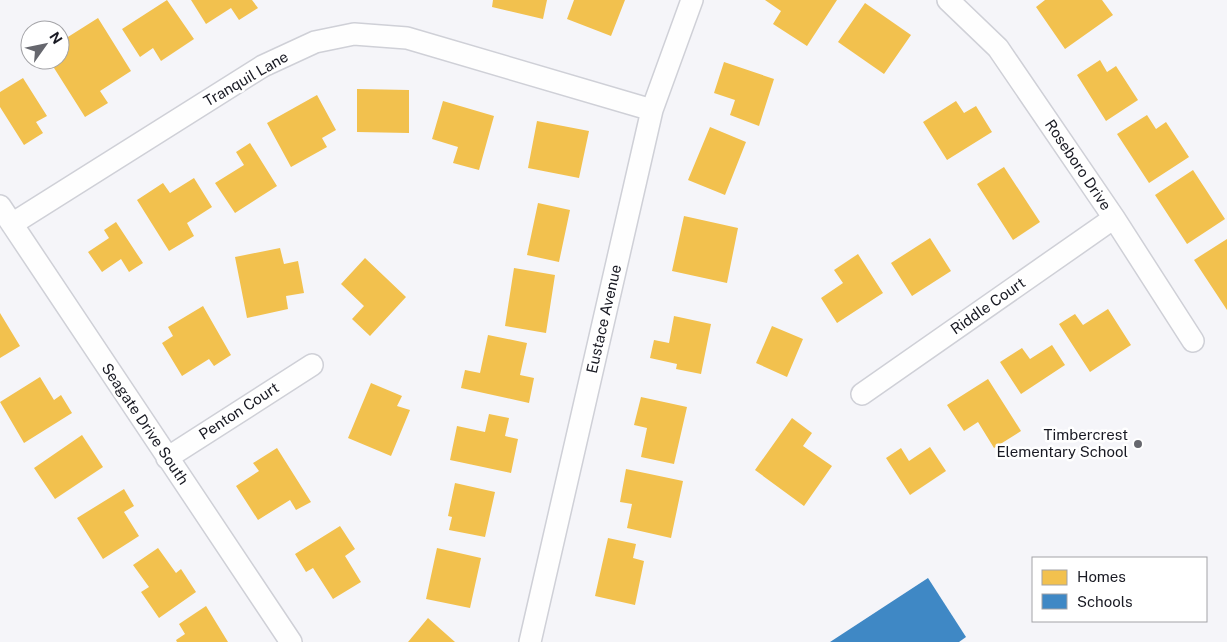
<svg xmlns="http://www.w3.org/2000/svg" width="1227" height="642" viewBox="0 0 1227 642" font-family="'Public Sans',sans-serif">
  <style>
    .homes { fill: #f2c14e }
    .schools { fill: #3f88c5 }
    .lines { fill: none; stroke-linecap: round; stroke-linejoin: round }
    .minor-casing { stroke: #cfd0d7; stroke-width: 24 }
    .minor { stroke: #fefefe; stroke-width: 21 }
    .poi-dot { fill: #66676e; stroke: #fff; stroke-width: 2 }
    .labels { text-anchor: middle; stroke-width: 5; stroke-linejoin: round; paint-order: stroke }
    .street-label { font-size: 15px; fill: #191a23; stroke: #fff }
    .poi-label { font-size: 15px; fill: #191a23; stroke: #fff; text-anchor: end }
  </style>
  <rect width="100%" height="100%" fill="#f5f5f9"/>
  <path class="homes" d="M167 0 194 39 161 61 153 48 140 57 122 29Z
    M191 0H252L258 8 239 20 231 8 206 24Z
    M493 0H547L543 19 492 7Z
    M574 0H625L611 36 567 19Z
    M765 0H837L807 46 773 24 781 11Z
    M1045 0H1102L1113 15 1065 49 1036 7Z
    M865 3 911 35 884 74 838 42Z
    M98 18 131 71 100 91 108 103 85 117 49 60H60V42Z
    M1100 60 1107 72 1116 66 1138 100 1106 121 1077 75Z
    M724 62 774 79 759 126 730 115 735 100 714 93Z
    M23 78 47 116 36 122 43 133 24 145 0 107V92Z
    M357 89 409 90V133L357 132Z
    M317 95 336 130 322 138 327 147 291 167 267 123Z
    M443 101 494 116 479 170 453 163 458 147 432 139Z
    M956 101 964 113 976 106 992 132 947 160 923 122Z
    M1147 115 1156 129 1166 122 1189 157 1149 183 1117 134Z
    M537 121 589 131 579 178 528 168Z
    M710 127 746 142 725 195 688 180Z
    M250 143 277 186 235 213 215 183 244 165 236 152Z
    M1004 167 1040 222 1013 240 977 184Z
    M1193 170 1225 219 1187 244 1155 195Z
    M194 178 212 207 187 223 194 236 169 251 137 200 163 183 170 193Z
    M538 203 570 210 559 262 527 255Z
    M684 216 738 228 727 283 672 271Z
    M116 222 143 263 129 272 121 259 102 272 88 252 109 238 104 230Z
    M930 238 951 271 912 296 891 263Z
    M1227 239V310L1194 260Z
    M280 248 284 264 298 261 304 293 286 296 288 309 247 318 235 257Z
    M858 254 883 293 837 323 821 298 843 283 834 270Z
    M365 258 406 297 370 336 352 319 364 306 341 284Z
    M514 268 555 275 546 333 505 326Z
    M203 306 231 355 214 366 209 359 182 376 162 343 173 336 168 327Z
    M1108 309 1131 345 1090 372 1059 324 1075 314 1083 325Z
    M0 313 20 346 0 358Z
    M674 316 711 324 701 374 676 369 677 364 650 358 654 340 669 343Z
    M772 326 803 339 787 377 756 363Z
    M488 335 527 343 520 375 534 378 529 403 461 388 465 370 480 373Z
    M1052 345 1065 365 1021 394 1000 362 1022 348 1030 359Z
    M40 377 54 400 61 395 72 413 24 443 0 402Z
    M988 379 1021 431 994 448 978 422 964 431 947 405Z
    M371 383 402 396 397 406 410 410 391 456 348 438Z
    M641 397 687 407 674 464 641 457 647 428 634 425Z
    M489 414 509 418 505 436 518 439 511 473 450 460 457 426 485 432Z
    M792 418 812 433 803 446 832 466 804 506 755 470Z
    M82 435 103 467 55 499 34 468Z
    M930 447 946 471 910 495 886 458 901 448 909 461Z
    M277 448 311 502 296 510 290 500 258 520 236 486 259 471 253 463Z
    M626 469 683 481 671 538 627 528 632 504 620 502Z
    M455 483 495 492 485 537 449 530 452 517 448 516Z
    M124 489 134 506 124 512 139 536 103 559 77 518Z
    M340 526 355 549 345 556 361 582 333 599 313 568 306 572 295 554Z
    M608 538 636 544 633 558 644 561 635 605 595 596Z
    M158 548 176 573 181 569 196 592 159 618 141 592 149 587 133 565Z
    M437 548 481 558 470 608 426 599Z
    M206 606 228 642H177L176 640 185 634 179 624Z
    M428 618 455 642H408Z"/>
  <path class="schools" d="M928 578 966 637 959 642H830Z"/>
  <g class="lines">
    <g class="minor-casing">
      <path id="minor" d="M948 0 998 48 1114 218 1193 341
        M0 206 291 642
        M12 224 263 66 315 42 354 34 407 38 652 110
        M862 394 1114 218
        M167 458 312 365
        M530 642 652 110 692 0"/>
    </g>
    <use href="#minor" class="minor"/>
  </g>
  <circle class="poi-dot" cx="1138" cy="444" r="5"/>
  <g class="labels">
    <g class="street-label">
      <text transform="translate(246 79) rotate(-30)" y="5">Tranquil Lane</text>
      <text transform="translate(1078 165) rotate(56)" y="5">Roseboro Drive</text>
      <text transform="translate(988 306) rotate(-35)" y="5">Riddle Court</text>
      <text transform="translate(604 319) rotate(-77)" y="5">Eustace Avenue</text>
      <text transform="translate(239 411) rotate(-33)" y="5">Penton Court</text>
      <text transform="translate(145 424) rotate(56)" y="5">Seagate Drive South</text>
    </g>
    <g class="poi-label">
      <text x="1128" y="440">Timbercrest<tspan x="1128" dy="17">Elementary School</tspan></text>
    </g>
  </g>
  <rect x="1032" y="557" width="175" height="65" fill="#ffffff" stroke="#a3a3a7"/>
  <rect x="1042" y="570" width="25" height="15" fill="#f2c14e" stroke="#a3a3a7"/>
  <text x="1077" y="582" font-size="15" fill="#191a23">Homes</text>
  <rect x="1042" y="594" width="25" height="15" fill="#3f88c5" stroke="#a3a3a7"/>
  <text x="1077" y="607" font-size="15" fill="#191a23">Schools</text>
  <g transform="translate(45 45) rotate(57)"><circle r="24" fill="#ffffff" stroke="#a3a3a7"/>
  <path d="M0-4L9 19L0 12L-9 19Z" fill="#66676e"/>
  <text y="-8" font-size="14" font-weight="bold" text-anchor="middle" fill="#191a23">N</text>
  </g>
</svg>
